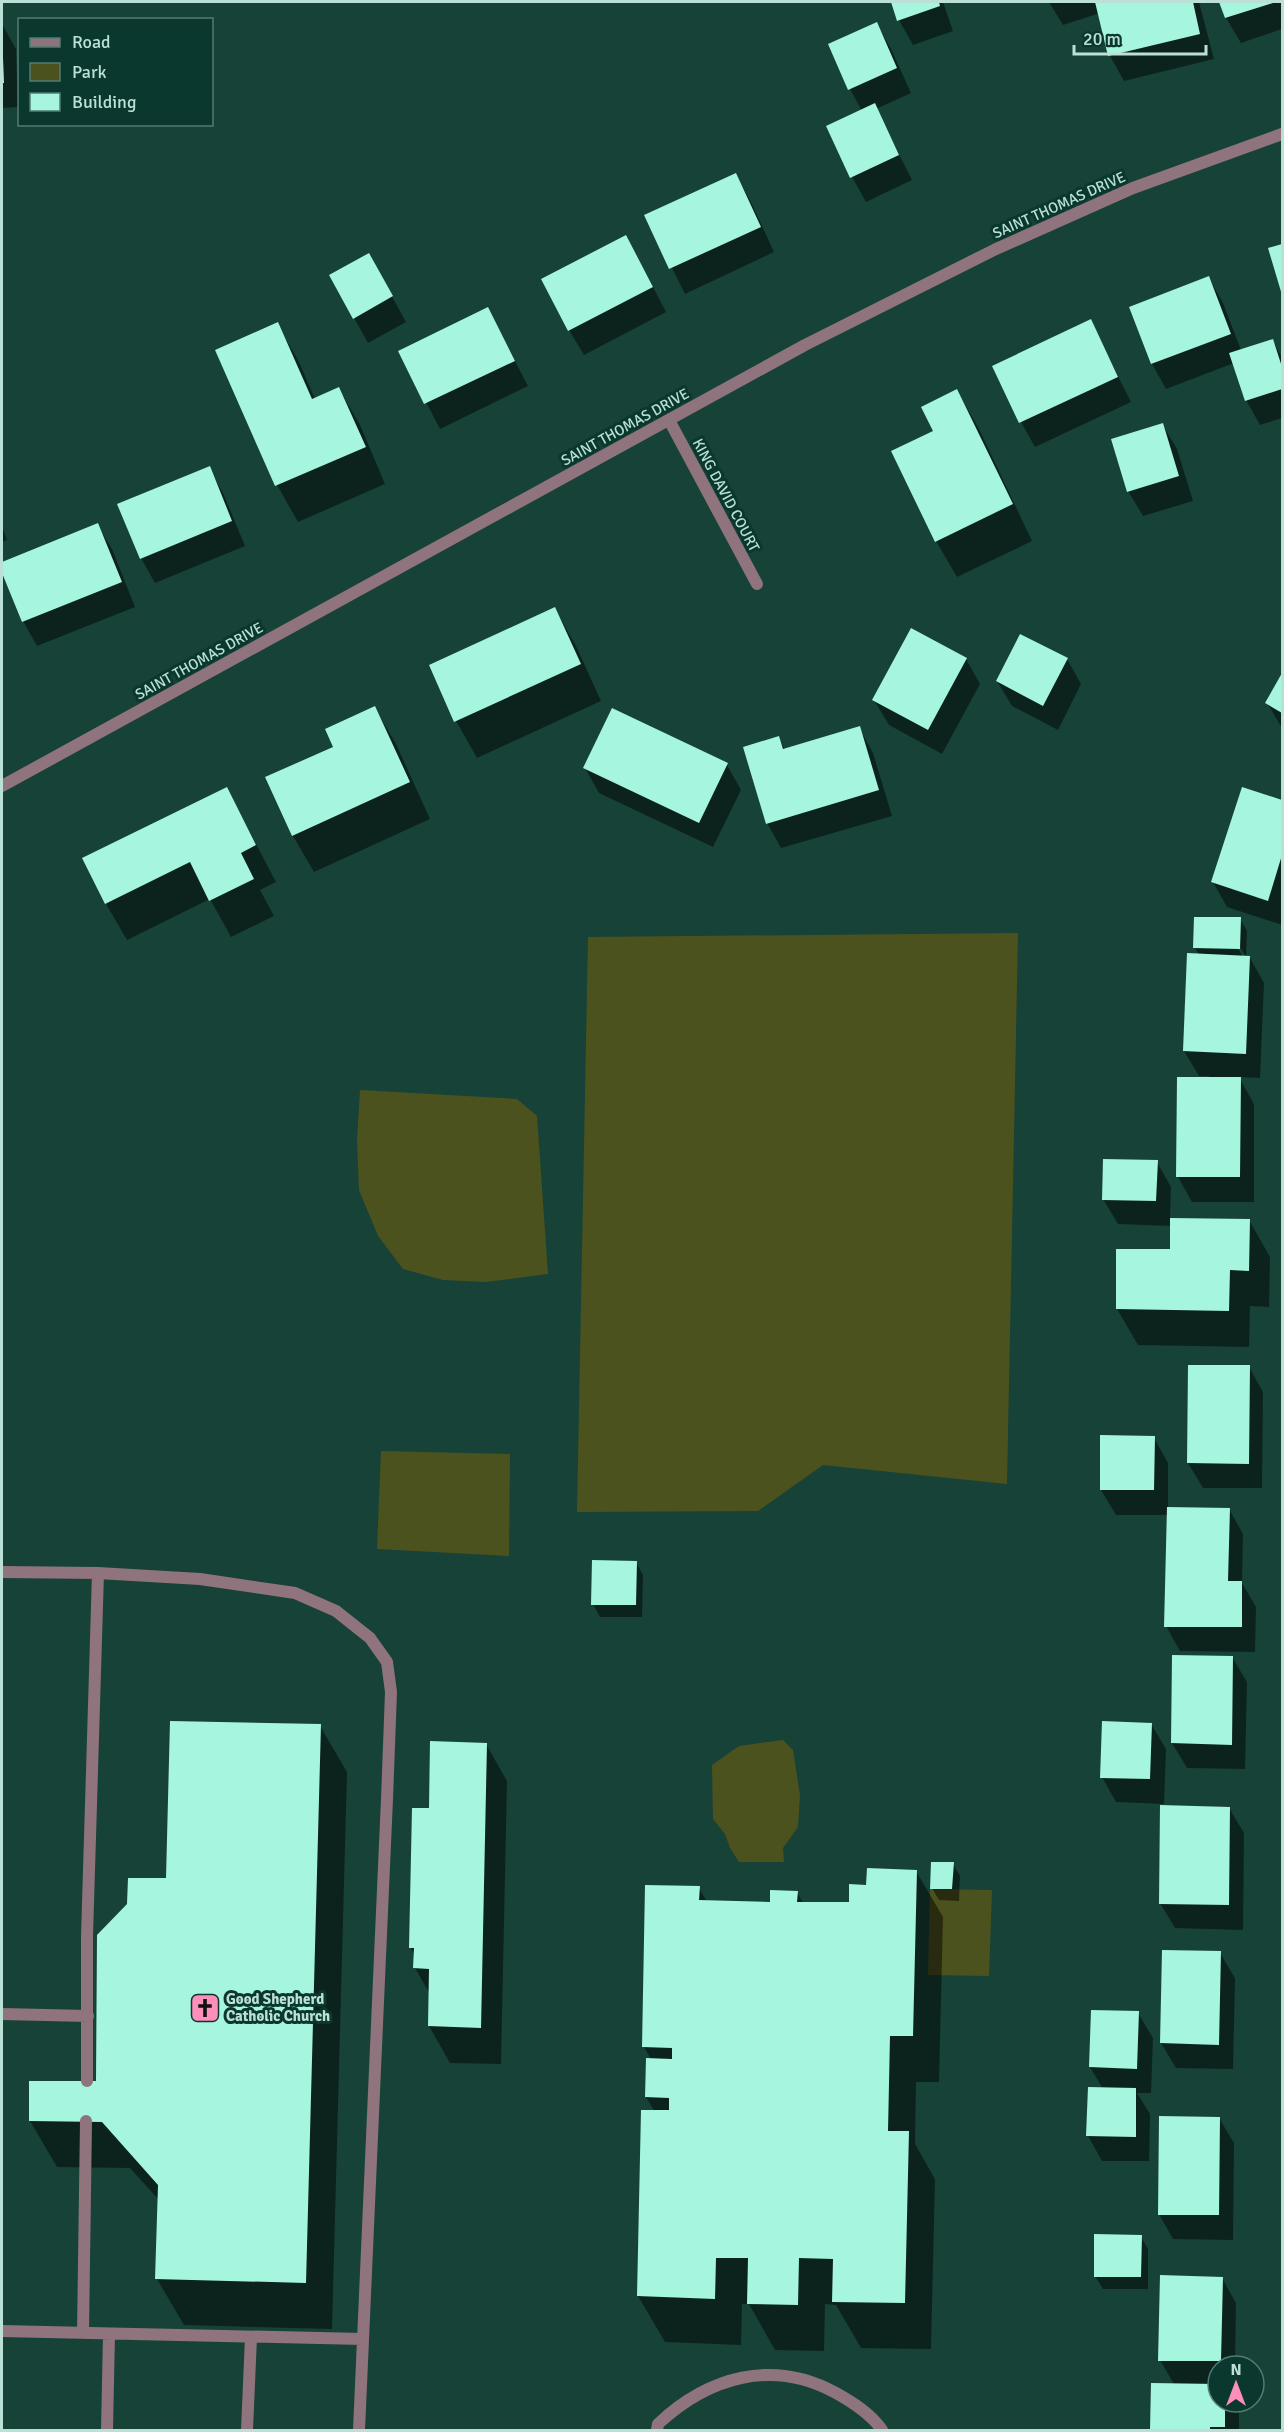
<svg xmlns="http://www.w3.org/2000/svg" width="1284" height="2432" viewBox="0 0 1284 2432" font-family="Signika,sans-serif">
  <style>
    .green { fill: #4c521d }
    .shadow { fill: #0007 }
    .building { fill: #a5f5df }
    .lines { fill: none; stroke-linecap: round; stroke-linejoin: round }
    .service { stroke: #8f737d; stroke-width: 12 }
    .minor { stroke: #8f737d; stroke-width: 12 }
    .labels { text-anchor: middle; stroke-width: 6; stroke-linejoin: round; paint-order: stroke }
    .street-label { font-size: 15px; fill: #bbe1d6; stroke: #0a382e }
    .poi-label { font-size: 15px; font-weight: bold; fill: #bbe1d6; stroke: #0a382e; text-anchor: start }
  </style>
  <rect width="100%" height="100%" fill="#174238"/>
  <path class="green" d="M1018 933 1007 1484 823 1465 758 1511 577 1512 588 937Z
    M360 1090 517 1099 537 1116 548 1274 486 1282 443 1280 403 1269 378 1236 359 1190 357 1141Z
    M381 1451 510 1454 509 1556 377 1549Z
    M783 1740 793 1750 800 1795 798 1827 783 1848 784 1862H739L730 1848 725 1834 713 1819 712 1765 739 1746Z
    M930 1889 992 1890 989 1976 928 1975Z"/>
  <path class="shadow" d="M893 2H943L953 31 913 45 899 20Z
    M1049 2H1199L1214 59 1124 81 1110 56 1100 13 1063 25Z
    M1221 2H1282V29L1241 43 1226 18Z
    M2 24 16 49 18 107 2 108Z
    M877 24 891 49 911 93 876 109 912 180 866 202 852 177 862 111 850 89 830 45Z
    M736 175 750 200 774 252 685 294 646 216Z
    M1282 245V292L1269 249Z
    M640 262 666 312 584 355 569 330Z
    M1209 278 1223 303 1241 350 1273 341 1282 358V418L1260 425 1246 400 1234 363 1166 389 1152 364 1131 308Z
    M383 280 406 322 368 343 354 318Z
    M488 309 528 386 440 429 400 352Z
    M1090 321 1131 402 1035 447 1021 422Z
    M277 324 298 360 315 399 339 389 360 425 385 484 298 522 277 485 217 350Z
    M957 391 978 427 1032 541 957 577 936 541 935 431Z
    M1162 424 1177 449 1193 501 1143 516 1128 491Z
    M209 468 223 493 245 546 155 583 141 558Z
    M97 525 112 549 135 607 37 646 23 621 2 569V564Z
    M2 526 7 540 2 542Z
    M555 609 576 646 601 701 477 758 456 721Z
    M966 659 980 684 942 754 889 725 874 700Z
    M1067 659 1081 684 1058 730 1012 706 997 681Z
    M1282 676V728L1267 703Z
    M375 708 396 744 430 819 314 872 293 836 267 778 335 747Z
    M859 728 873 753 892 816 781 848 767 823 779 738 785 750Z
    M727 765 741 790 713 847 599 793 585 768Z
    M227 789 276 882 260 890 274 916 231 937 210 899 127 940 106 904Z
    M1243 789 1282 801V925L1227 907 1213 882Z
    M1240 919 1247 931 1246 957 1237 942 1235 943 1243 957 1250 958 1264 983 1260 1078 1239 1077 1254 1104V1202H1192L1178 1177 1209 1076H1199L1184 1051 1199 955 1195 948Z
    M1157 1162 1171 1187 1170 1220H1249L1270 1257 1269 1307 1250 1306 1249 1347 1138 1345 1117 1309 1171 1251V1226L1118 1224 1103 1199Z
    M1249 1367 1263 1392 1262 1488H1203L1188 1463Z
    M1154 1438 1168 1463V1508L1229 1509 1243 1534 1242 1583 1256 1607 1255 1652 1180 1651 1166 1626 1168 1515H1116L1101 1490Z
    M636 1562 643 1575 642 1617H600L593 1604Z
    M1232 1657 1247 1682 1245 1769 1187 1768 1172 1743Z
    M1151 1724 1166 1749 1164 1804 1116 1802 1102 1777Z
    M320 1726 347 1772 332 2329 184 2325 157 2279 159 2200 130 2168 57 2167 30 2121 98 2083Z
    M486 1744 507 1781 501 2064 450 2063 429 2026 430 1994 415 1968V1955L410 1947 430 1810Z
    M1229 1808 1244 1833 1243 1930 1175 1928 1160 1903Z
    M953 1864 960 1876 959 1901 939 1900 932 1888Z
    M916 1871 943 1917 939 2082H916L915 2144 935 2179 931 2349 861 2348 836 2305 825 2304 824 2351 775 2350 749 2304H742L741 2345 665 2342 638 2296 655 2112 646 2097 651 2059 644 2047 699 1888 707 1902 771 1903 797 1892 803 1903 850 1904 868 1886Z
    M1220 1953 1235 1978 1233 2069 1176 2068 1161 2043Z
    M1138 2013 1153 2038 1151 2093H1137L1150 2114 1149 2161H1102L1088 2136 1103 2089 1090 2067Z
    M1219 2118 1234 2143 1233 2240 1173 2239 1159 2214Z
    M1141 2237 1148 2249V2289H1103L1095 2276Z
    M1222 2278 1236 2303 1235 2366H1218V2402H1235L1239 2410V2430H1151L1152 2384H1174L1160 2360Z"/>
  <path class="building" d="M891 2H939L940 6 897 21Z
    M1095 2H1193L1200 34 1108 56Z
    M1219 2H1276L1225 18Z
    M877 22 897 68 848 90 828 44Z
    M2 58H3L4 83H2Z
    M875 103 899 155 850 178 826 126Z
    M736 173 761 227 669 269 644 215Z
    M626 235 653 287 568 331 541 279Z
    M1282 244V295L1268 248Z
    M369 253 393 296 353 319 329 275Z
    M1209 276 1231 334 1151 364 1129 307Z
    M488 307 515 361 424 404 398 351Z
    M1091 319 1118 377 1019 423 992 366Z
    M278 322 312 399 339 387 366 447 275 486 215 350Z
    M1273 339 1282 367V389L1245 401 1229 353Z
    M957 389 1013 504 935 542 891 451 933 431 921 407Z
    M1163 423 1179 476 1127 492 1111 439Z
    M210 466 232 521 140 559 117 504Z
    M98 523 122 582 22 622 2 573V562Z
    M555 607 581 664 454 722 429 665Z
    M911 628 967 658 928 730 872 700Z
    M1020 634 1068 658 1043 706 996 681Z
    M1282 673V713L1265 703Z
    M375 706 410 782 292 836 265 777 333 747 325 729Z
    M612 708 728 763 699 823 583 768Z
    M860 726 879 790 766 824 743 747 779 736 783 749Z
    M227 787 256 845 241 853 254 879 209 901 190 862 105 904 82 858Z
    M1242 787 1282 800V855L1268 901 1211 882Z
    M1194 917H1241L1240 949 1193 948Z
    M1187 953 1250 956 1246 1054 1183 1051Z
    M1177 1077H1241L1240 1177H1176Z
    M1103 1159 1158 1160 1156 1201 1102 1200Z
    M1170 1218 1250 1219 1249 1271 1230 1270 1229 1311 1116 1309V1249H1170Z
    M1188 1365H1250L1249 1464 1187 1463Z
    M1100 1435 1155 1436 1154 1490H1100Z
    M1167 1507 1230 1508 1228 1581H1242V1627H1164Z
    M592 1560 637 1561 636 1605H591Z
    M1172 1655 1233 1656 1232 1745 1171 1743Z
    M170 1721 321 1724 306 2283 155 2279 158 2185 102 2122 29 2121V2081H96L97 1935 127 1904 128 1878H166Z
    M1102 1721 1152 1723 1150 1779 1100 1778Z
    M430 1741 487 1743 481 2028 428 2026 429 1969 413 1968 414 1948H409L412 1808H429Z
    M1160 1805 1230 1807 1229 1905 1159 1904Z
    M931 1862H954L952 1889H930Z
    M867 1868 917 1870 913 2036H890L888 2131H909L905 2303 832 2302 833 2259 799 2258 798 2305 747 2304 748 2258H716L715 2299 637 2296 641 2110H669V2098L645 2097 646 2058 672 2059V2048L642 2047 645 1885 700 1886 699 1900 770 1902V1890L798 1891 797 1902H849V1884L866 1885Z
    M1162 1950 1221 1951 1219 2045 1160 2043Z
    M1091 2010 1139 2011 1137 2069 1089 2067Z
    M1088 2087 1136 2088V2137L1086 2136Z
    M1159 2116 1220 2117 1219 2215H1158Z
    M1094 2234 1142 2235 1141 2277H1094Z
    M1160 2275 1223 2277 1221 2361H1158Z
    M1151 2383 1218 2384V2402H1225V2427H1210V2430H1150Z"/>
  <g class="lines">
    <path class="service" d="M2 1572 98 1573 200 1579 295 1593 336 1611 370 1638 387 1662 391 1692 387 1799 359 2430
      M2 2014 88 2016
      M87 2081V1936L98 1573
      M2 2331 363 2339
      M83 2333 86 2121
      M107 2430 109 2334
      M247 2430 251 2337
      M657 2430 658 2424C708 2377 773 2358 836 2393 854 2403 871 2414 882 2430"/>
    <path class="minor" d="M669 420 757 584
      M2 786 805 345 996 249 1133 188 1282 134"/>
  </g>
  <defs>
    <g id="church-square" transform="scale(1.5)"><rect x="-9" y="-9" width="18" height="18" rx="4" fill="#fe8ebb" stroke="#0a382e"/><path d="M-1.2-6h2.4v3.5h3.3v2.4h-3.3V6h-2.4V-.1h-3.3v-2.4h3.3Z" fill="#111"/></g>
  </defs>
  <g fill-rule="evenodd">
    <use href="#church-square" x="205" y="2008"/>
  </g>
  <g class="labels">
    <g class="street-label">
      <text transform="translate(1059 205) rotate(-24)" y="5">SAINT THOMAS DRIVE</text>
      <text transform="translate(625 427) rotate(-29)" y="5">SAINT THOMAS DRIVE</text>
      <text transform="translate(726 495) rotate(62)" y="5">KING DAVID COURT</text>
      <text transform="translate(199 661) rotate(-29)" y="5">SAINT THOMAS DRIVE</text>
    </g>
    <g class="poi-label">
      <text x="226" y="2004">Good Shepherd<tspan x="226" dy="17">Catholic Church</tspan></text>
    </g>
  </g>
  <rect width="1284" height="2432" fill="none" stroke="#bbe1d6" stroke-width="6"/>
  <rect x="18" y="18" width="195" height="108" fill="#0a382e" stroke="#517c71" stroke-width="1.5"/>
  <rect x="30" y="38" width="30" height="9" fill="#8f737d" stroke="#517c71" stroke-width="1.5"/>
  <text x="72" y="48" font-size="18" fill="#bbe1d6">Road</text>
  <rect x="30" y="63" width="30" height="18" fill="#4c521d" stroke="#517c71" stroke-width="1.5"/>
  <text x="72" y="78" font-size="18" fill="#bbe1d6">Park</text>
  <rect x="30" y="93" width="30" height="18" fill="#a5f5df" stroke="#517c71" stroke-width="1.5"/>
  <text x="72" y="108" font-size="18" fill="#bbe1d6">Building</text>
  <g transform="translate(1236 2384)"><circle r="28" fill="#0a382e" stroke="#517c71" stroke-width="1.5"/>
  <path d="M0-4.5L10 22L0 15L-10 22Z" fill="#fe8ebb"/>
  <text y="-9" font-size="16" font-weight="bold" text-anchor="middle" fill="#bbe1d6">N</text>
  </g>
  <path d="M1074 45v9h132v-9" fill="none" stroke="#bbe1d6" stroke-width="3"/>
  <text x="1083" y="45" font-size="18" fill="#bbe1d6" stroke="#0a382e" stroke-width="4.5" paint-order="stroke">20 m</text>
</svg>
